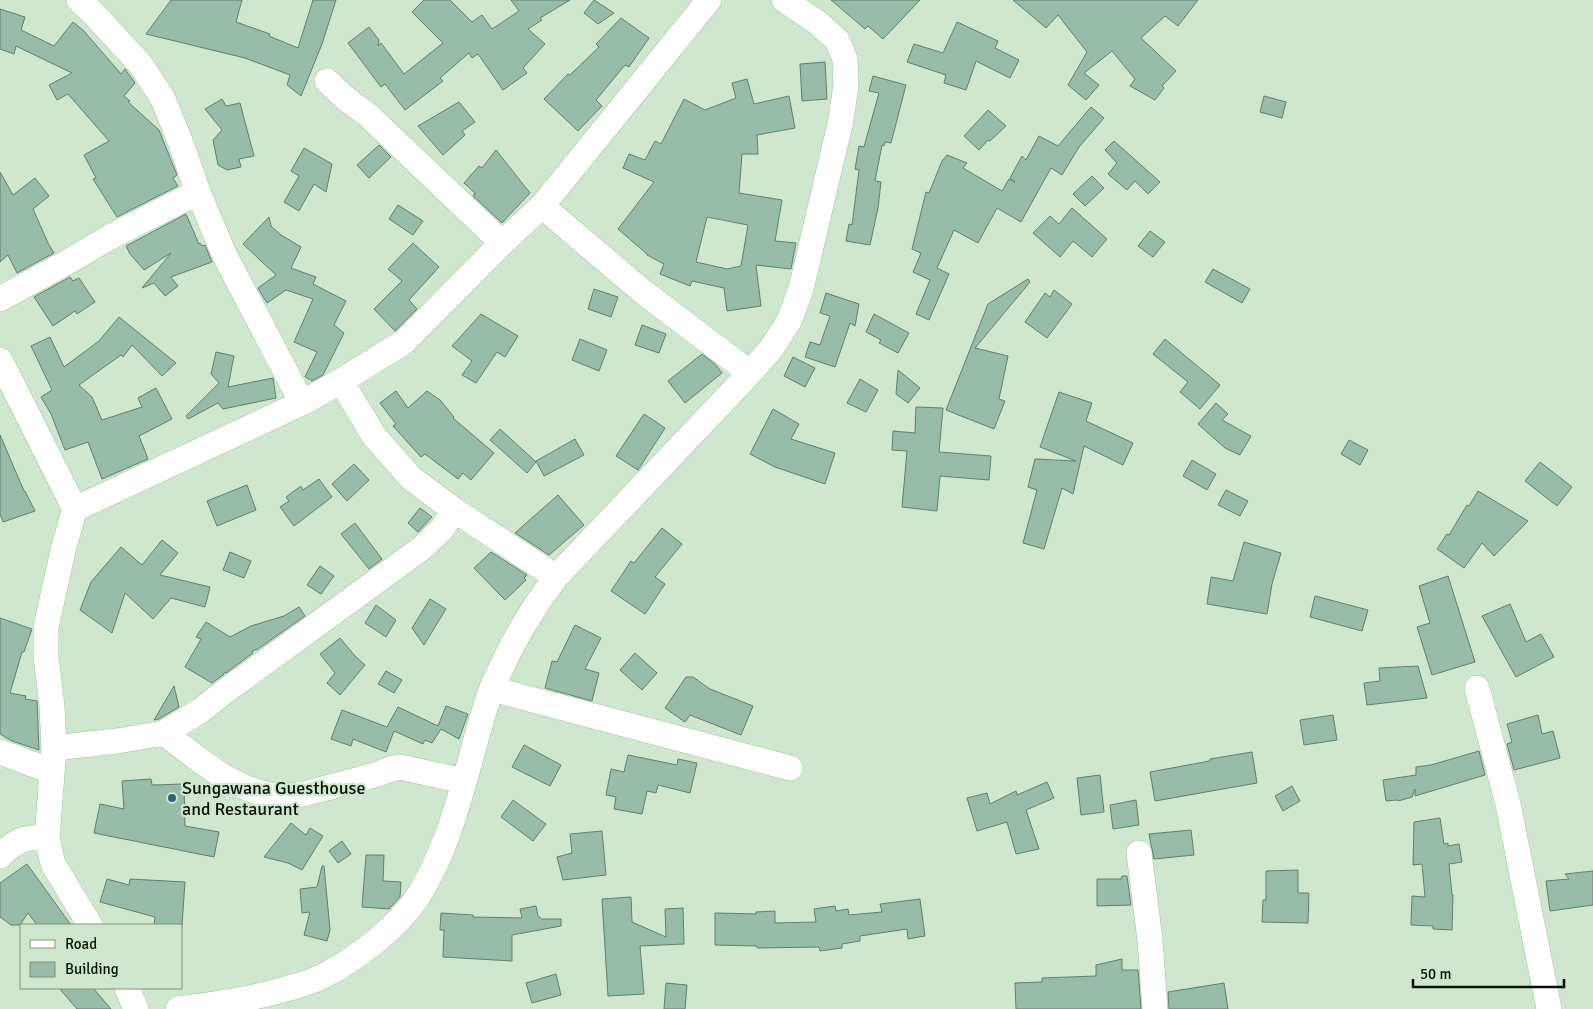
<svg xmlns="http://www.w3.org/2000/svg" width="1593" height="1009" viewBox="0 0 1593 1009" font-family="Signika,sans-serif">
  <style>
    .building { fill: #97bdaa; stroke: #607f70; fill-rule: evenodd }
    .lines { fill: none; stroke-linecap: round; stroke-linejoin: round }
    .street-casing { stroke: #a7bea6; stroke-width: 26 }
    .street { stroke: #fff; stroke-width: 25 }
    .poi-dot { fill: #316180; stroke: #cfe7ce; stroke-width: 2 }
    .labels { text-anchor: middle; stroke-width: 4.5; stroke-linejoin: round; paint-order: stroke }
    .poi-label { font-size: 18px; fill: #081008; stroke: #cfe7ce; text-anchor: start }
  </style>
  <rect width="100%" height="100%" fill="#cfe7ce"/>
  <path class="building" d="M171 0H242L236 22 270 34 269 36 298 48 313 0H336L322 44 301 96 287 85 290 75 245 58 146 34Z
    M424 0H450L472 22 482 15 492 29 519 11 511 0H570L540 18 542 20 528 29 545 44 523 68 527 73 503 90 478 54 472 58 469 53 440 78 443 81 405 110 385 84 381 87 348 43 369 27 379 40 378 46 381 43 404 74 443 43 412 12Z
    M594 0 614 13 598 24 584 13Z
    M831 0H920L883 39 868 26 865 29Z
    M1013 0H1198L1178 26 1165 16 1141 38 1176 71 1162 86 1164 88 1155 100 1130 86 1135 79 1112 51 1084 73 1099 85 1086 100 1068 85 1087 52 1058 15 1046 28Z
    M0 9 25 17 21 30 54 46 73 22 84 31 121 74 125 69 135 83 124 96 130 101 128 102 159 130 177 175 173 178 178 186 117 217 93 179 96 178 84 155 109 141 68 94 57 100 49 85 72 73 16 46 14 54 0 49Z
    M621 18 649 38 629 67 625 65 596 100 602 106 578 131 544 99 568 74 570 75 599 47 596 44Z
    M957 22 998 41 995 48 1019 60 1010 78 976 61 966 90 944 83 946 75 907 62 914 44 943 53Z
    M825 62 827 99 802 101 800 64Z
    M873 76 906 85 891 143 885 142 884 146 882 145 875 181 881 182 878 208 870 245 846 241 849 224 852 225 859 170 855 169 859 146 864 147 879 93 869 91Z
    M747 79 754 104 789 96 795 128 757 135 758 154H742L739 193 782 200 775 241 796 243 791 269 756 265 761 306 727 311 724 288 692 281 690 286 660 274 664 264 647 255V254L618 229 654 182 623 168 629 154 645 160 655 141 661 144 684 99 705 110 736 98 732 83ZM707 217 748 225 741 266 727 269 696 262Z
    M1264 96 1286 102 1282 118 1260 112Z
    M222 99 226 106 240 103 254 156 239 159 241 167 227 170 218 165 213 140 222 130 205 109Z
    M459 102 475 122 462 131 465 135 443 155 418 126Z
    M1091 107 1104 118 1079 147 1062 175 1051 168 1021 222 997 208 978 243 954 230 937 268 949 274 929 320 916 314 930 280 913 272 921 253 912 249 926 192 929 193 942 161 947 155 967 163 963 168 1002 191 1009 179 1015 182 1010 178 1022 156 1026 160 1039 136 1058 146Z
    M988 110 1006 126 990 141 988 140 979 150 964 136Z
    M1114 141 1160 182 1148 194 1135 181 1127 190 1108 174 1117 163 1105 150Z
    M379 145 391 157 369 178 357 165Z
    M304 148 332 164 326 192 314 184 299 211 284 202 299 176 291 171Z
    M496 150 530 193 502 223 473 196 475 193 464 183 479 166 482 168Z
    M0 172 13 195 35 178 49 196 33 209 48 243 54 253 17 273 8 255 0 262Z
    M1092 176 1104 188 1085 206 1073 194Z
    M398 205 423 221 413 235 389 219Z
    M1072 208 1107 239 1092 257 1073 241 1060 257 1033 233 1050 216 1059 224Z
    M186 214 199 244 200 243 202 246 205 245 212 262 171 277 178 286 165 296 154 283 142 288 171 253 144 270 130 254 126 246Z
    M269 217 271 226 281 235 301 247 291 268 316 277 313 284 346 301 334 325 344 333 323 375 312 381 305 377 317 352 294 342 313 299 286 290 267 303 258 288 276 275 243 244Z
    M1150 231 1165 242 1153 257 1138 246Z
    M413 243 439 267 409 300 417 309 395 331 374 309 402 281 388 269Z
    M1213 269 1250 289 1242 303 1205 282Z
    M70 277 73 281 79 278 95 302 77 314 75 311 53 326 34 297Z
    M1028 279 1030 282 975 348 1008 356 999 399 1005 401 994 429 946 410 988 304Z
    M594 289 618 297 611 317 588 309Z
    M1054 290 1072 304 1047 338 1025 322 1045 293 1050 297Z
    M826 293 859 304 855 326 850 323 835 367 805 357 810 342 820 345 830 316 820 313Z
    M481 314 518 336 505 357 497 352 476 383 462 375 472 361 452 346Z
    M874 314 909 333 898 353 879 343 881 340 866 332Z
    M119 317 176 363 162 376 132 345 123 357 121 355 79 385 92 397 102 420 142 407 138 398 156 388 172 419 139 436 148 459 102 479 88 442 65 450 51 414 41 397 52 390 31 346 50 337 64 367 99 341Z
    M642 325 666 334 659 353 635 345Z
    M580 339 607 350 599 371 572 360Z
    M1165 339 1220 385 1200 409 1180 392 1188 382 1153 354Z
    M216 352 234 356 228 387 273 378 276 398 223 409 218 403 188 419 186 416 219 383 211 374Z
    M702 354 716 365 722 373 685 403 668 381Z
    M793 357 815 368 805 387 784 376Z
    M898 370 920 388 908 403 896 394Z
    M860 379 878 390 866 412 847 403Z
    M396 391 408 408 427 391 440 400 454 417 453 418 494 453 471 480 463 473 458 479 425 454 421 457 393 426 396 424 380 403Z
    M1059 392 1092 403 1086 421 1133 443 1123 465 1084 446 1073 494 1062 488 1044 549 1023 543 1037 490 1028 487 1035 459 1076 461 1040 447Z
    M1216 403 1228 414 1222 420 1251 436 1240 455 1225 448 1198 424Z
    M916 407 943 408 939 452 991 456 989 480 940 476 937 511 902 507 907 451 892 450 893 431 915 433Z
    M773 409 799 424 791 439 835 453 825 484 775 467 750 454Z
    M644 414 665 428 638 470 616 456Z
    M500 429 536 462 527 473 490 440Z
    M0 435 24 491H25L35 511 3 522 0 514Z
    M575 439 584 455 544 476 536 461Z
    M1349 440 1368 450 1360 465 1341 454Z
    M1192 460 1216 474 1207 490 1183 476Z
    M1540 462 1572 487 1557 506 1525 481Z
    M354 464 369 480 347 501 332 484Z
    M319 479 332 497 294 526 280 507 289 501 286 497 301 486 303 490Z
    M247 485 256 510 217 526 207 501Z
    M1226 490 1248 501 1240 516 1218 505Z
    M1478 491 1528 521 1494 556 1482 543 1464 568 1437 549 1447 534 1449 535 1467 505 1469 506Z
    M558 495 584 525 549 555 515 533Z
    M420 508 432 517 418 532 408 523Z
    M355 523 382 559 369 569 341 534Z
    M662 528 682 544 655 577 665 584 645 614 611 591 631 561 634 563Z
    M162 540 178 553 160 575 210 587 205 607 171 598 153 619 125 593 112 633 80 610 91 582 121 547 142 565Z
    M1244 542 1281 553 1272 584 1267 614 1207 604 1211 577 1233 581Z
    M230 552 251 561 244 578 223 570Z
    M491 552 527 575 524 578 526 580 505 600 474 568Z
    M320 566 334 576 321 594 307 585Z
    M1448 576 1475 662 1432 675 1417 627 1430 623 1419 586Z
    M1315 596 1368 610 1362 631 1310 617Z
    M430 599 446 609 424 645 412 628Z
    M1510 604 1526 642 1541 634 1554 657 1516 677 1482 616Z
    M376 605 396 620 386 637 365 623Z
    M299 607 305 616 258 649 252 651 253 653 226 673 225 672 223 675 212 683 185 667 201 639 196 637 206 622 230 637 251 626 284 616Z
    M0 618 32 629 24 652H22L10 693 26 696 25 699 37 701 39 750 12 741 0 734Z
    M575 625 601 638 585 669 599 673 592 701 545 688 552 661 557 662Z
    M340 638 355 656 365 665 340 695 327 683 335 673 320 654Z
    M635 653 657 673 642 690 620 670Z
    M1418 666 1427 698 1367 705 1364 683 1380 681 1379 668Z
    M386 671 402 680 394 693 378 684Z
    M686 677H693L710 689 753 706 741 735 690 715 685 722 665 708Z
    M174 686 179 707 159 719 154 720Z
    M446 706 468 714 459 739 441 729 432 743 425 740 423 744 394 731 386 752 353 739 351 746 331 739 342 710 387 727 398 707 438 726Z
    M1333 715 1337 740 1304 745 1300 720Z
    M1538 715 1542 734 1553 731 1560 758 1514 770 1507 744 1512 742 1507 724Z
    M524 745 561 765 550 786 512 767Z
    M1479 751 1485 775 1415 796V789L1412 797 1398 801 1397 800 1386 801 1383 780 1416 775V767L1431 765Z
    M1252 752 1257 783 1155 801 1150 772 1210 761V759Z
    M628 755 677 765 678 759 697 763 690 793 658 785 656 793 647 791 642 814 614 809 616 797 606 795 611 769 624 772Z
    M1100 775 1104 812 1081 815 1077 778Z
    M151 779 152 785 184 784 185 826 219 832 214 857 94 833 100 804 124 809 122 781Z
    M1047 782 1054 798 1026 810 1039 849 1016 854 1007 822 977 831 967 798 987 793 990 804 1016 791 1017 795Z
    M1292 786 1300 801 1283 811 1275 796Z
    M513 800 546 824 533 841 501 817Z
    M1136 800 1139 825 1113 829 1110 805Z
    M1440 818 1444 844 1448 843V846L1459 844 1462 862 1449 864 1452 895H1453L1452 930 1433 929V926L1411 925 1412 896 1425 897 1422 864 1413 865 1414 822Z
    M291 823 306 835 310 828 323 836 302 870 288 863 264 857Z
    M1191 830 1194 855 1154 859 1149 834Z
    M602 831 606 875 563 880 557 857 572 853 570 834Z
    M342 841 351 854 338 863 329 851Z
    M366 855H384L383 881 401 882 400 897 389 909 362 907Z
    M27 864 71 925H37L28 913 20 925H11L0 917V883Z
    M322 866H324L330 930 327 941 304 935 310 912 302 913 300 889 317 887Z
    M1298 870V893H1309L1308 923 1262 922 1263 900H1266V871Z
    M1593 871V905L1550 911 1546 881 1569 879 1565 874Z
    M1122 876H1127L1131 905 1097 906V879H1121Z
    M107 879 129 885 130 879 185 882 182 925H154L155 917 100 902Z
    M631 897 632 922 666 937 665 909 683 908 684 944 640 946 644 994 608 996 602 899Z
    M920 899 925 936 908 939 907 929 860 936V941L842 944V948L820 951 819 947 757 948V946L715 945V913L756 914V912L775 911V923L816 922 814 909 835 906 836 911 848 909 849 915 882 912 880 904Z
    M536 906 538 916 542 919H561V926L512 935V961L443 957 444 930H440L441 913 473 915V917L522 918 520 909Z
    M1122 959V970H1138L1141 1009H1016L1015 983 1042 982V978L1096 976V965Z
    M556 974 561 995 532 1003 526 983Z
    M666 983 687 985 685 1009H664Z
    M1224 983 1228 1009H1169L1168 992Z
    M59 988H93L111 1009H77Z"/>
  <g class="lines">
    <g class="street-casing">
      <path id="street" d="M79 0 94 14 141 65 163 99 180 141 198 192 224 254 302 403
        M327 81 345 98 368 115 502 243
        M0 299 71 260 110 237 198 192
        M0 360 75 509
        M750 373 771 349 789 321 801 289 841 120 846 85 845 59 837 40 818 23 784 0
        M341 381 374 436 411 478 454 510 556 577
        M1477 688 1508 804 1549 1009
        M492 689 790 768
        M164 733C196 757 230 788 270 795 288 799 312 792 330 787 345 783 360 779 375 775 384 772 391 768 400 767L464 781
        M54 748 117 741 164 733 200 711 224 692 422 548 442 529 454 510
        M0 752 51 771
        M1139 853 1150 940 1155 1009
        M0 856C14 841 26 836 47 838
        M90 925 53 864 47 838 54 748 52 706 46 657V627L64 546 75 509 302 403 341 381 404 342 502 243 542 206 709 0
        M127 988 136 1009
        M178 1009C216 1004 253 999 289 988 301 985 314 981 325 975 356 959 397 928 417 898 442 859 456 812 468 768 476 741 482 714 492 688 509 648 530 611 556 577L750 373 642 291 542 206"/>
    </g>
    <use href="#street" class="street"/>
  </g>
  <circle class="poi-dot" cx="172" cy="798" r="5"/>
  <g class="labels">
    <g class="poi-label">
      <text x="182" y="794">Sungawana Guesthouse<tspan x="182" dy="21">and Restaurant</tspan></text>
    </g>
  </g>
  <rect x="20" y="924" width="162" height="65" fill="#cfe7ce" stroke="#7f917f"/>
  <rect x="30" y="940" width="25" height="8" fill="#ffffff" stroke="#7f917f"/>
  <text x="65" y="949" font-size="15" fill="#081008">Road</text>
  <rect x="30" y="962" width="25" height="15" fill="#97bdaa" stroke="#7f917f"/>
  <text x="65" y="974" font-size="15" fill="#081008">Building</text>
  <path d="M1413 979v8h151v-8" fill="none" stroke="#081008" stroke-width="2.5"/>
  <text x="1420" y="979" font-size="15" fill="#081008" stroke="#cfe7ce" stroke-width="4" paint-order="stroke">50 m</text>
</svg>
